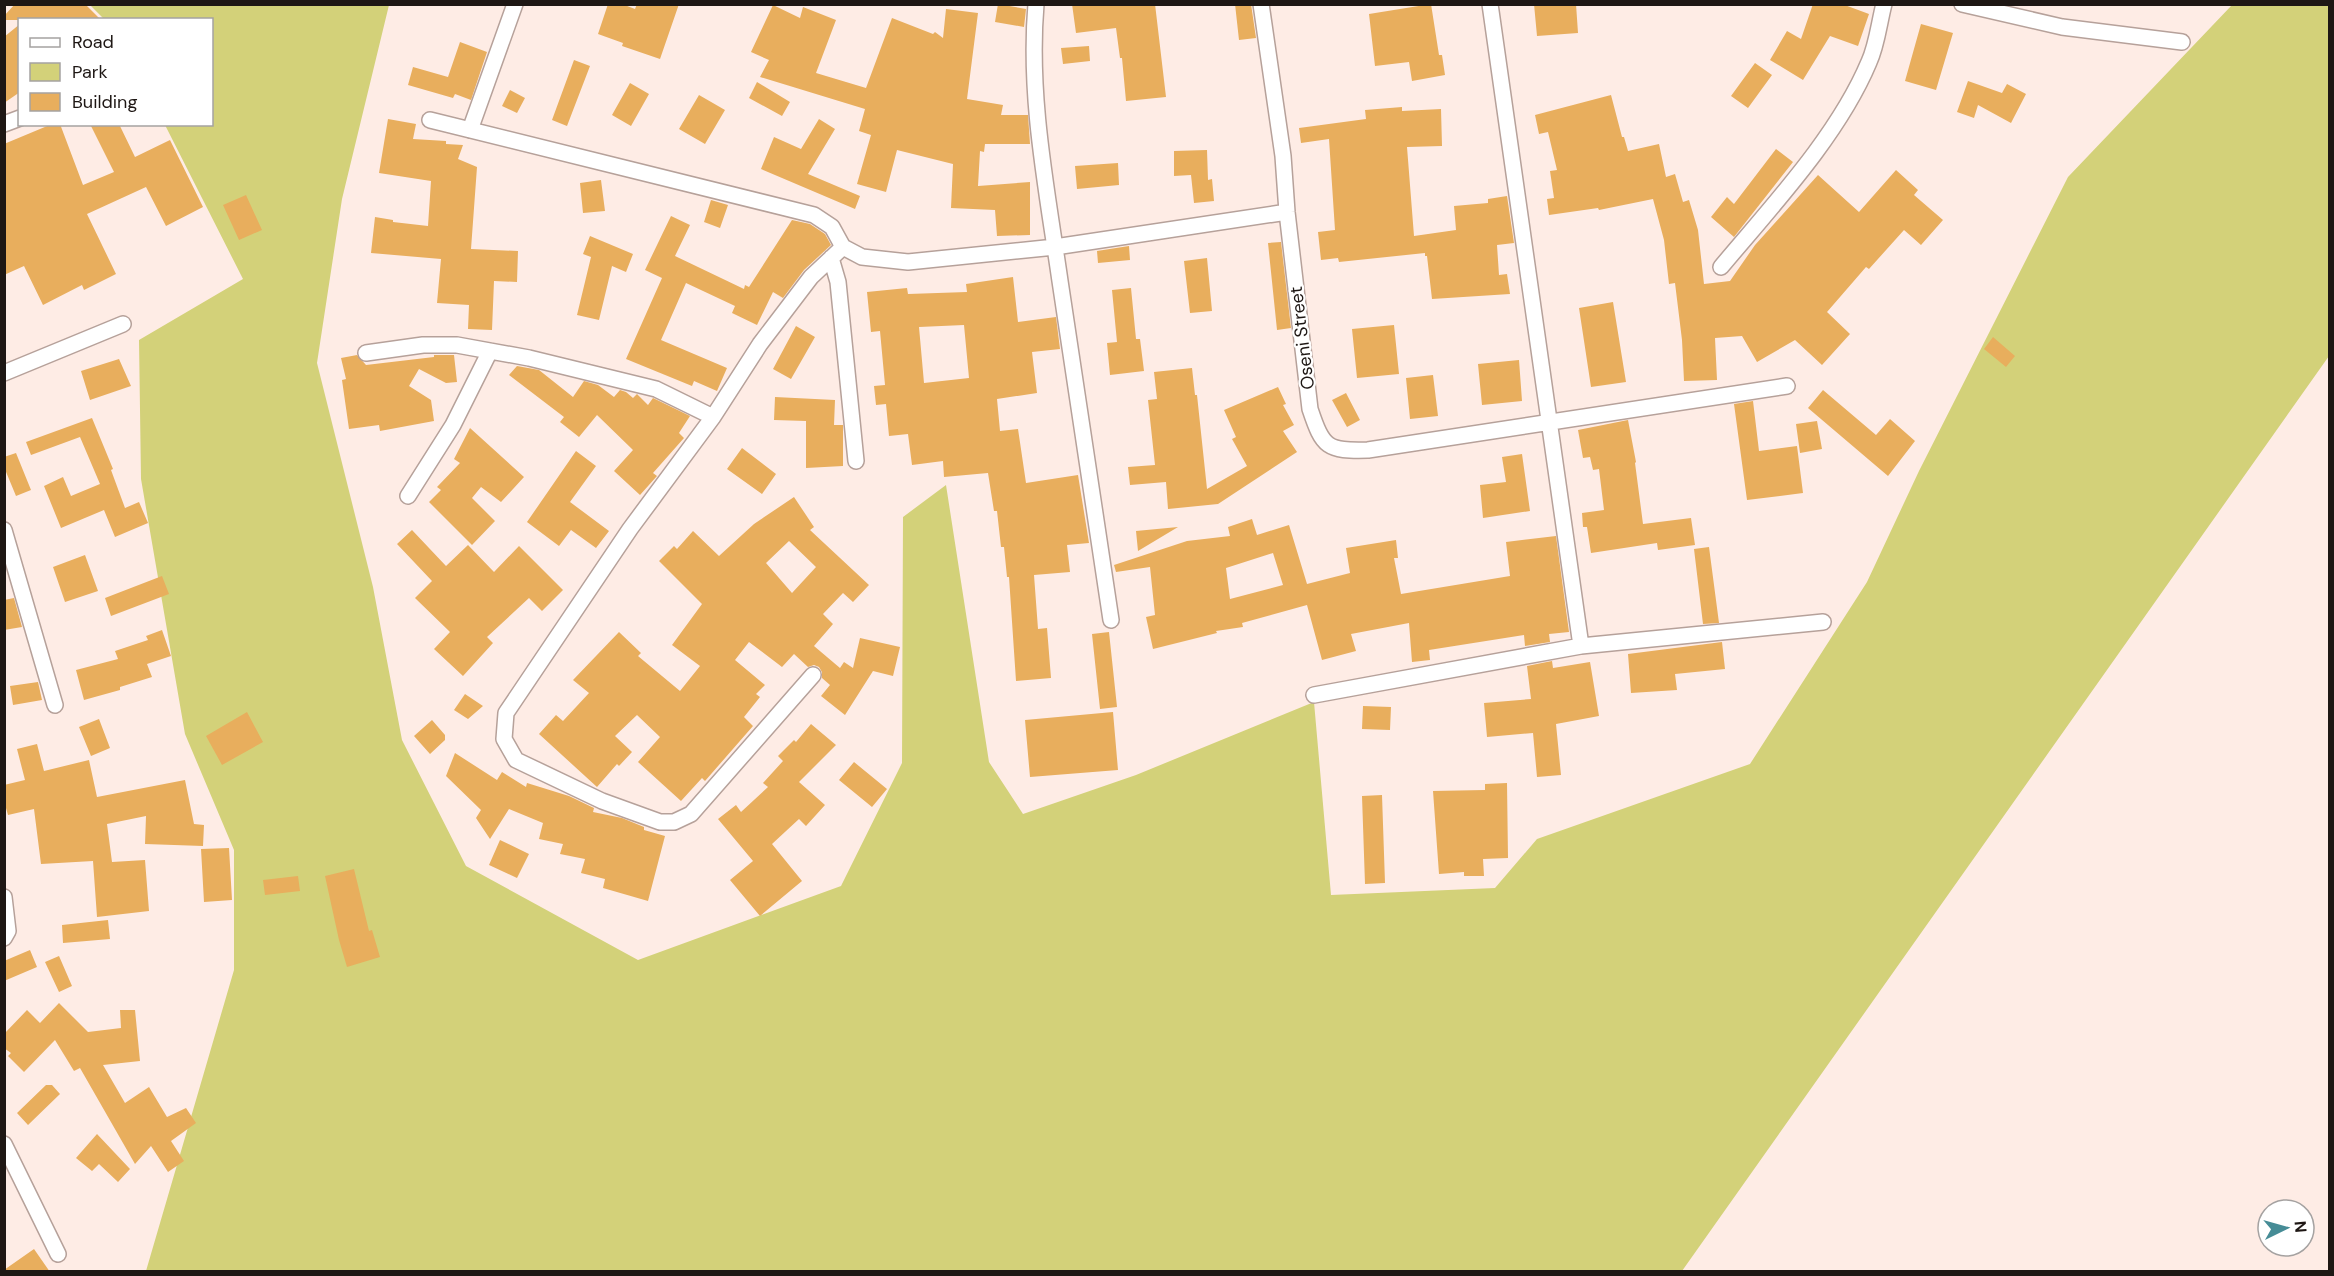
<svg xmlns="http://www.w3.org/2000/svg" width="2334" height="1276" viewBox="0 0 2334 1276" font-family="'DM Sans',sans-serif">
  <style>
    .green { fill: #d3d179 }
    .building { fill: #e8ae5d; fill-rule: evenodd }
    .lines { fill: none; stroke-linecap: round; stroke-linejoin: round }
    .minor-casing { stroke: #b6a19a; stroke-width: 18 }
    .minor { stroke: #fff; stroke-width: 15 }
    .labels { text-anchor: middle; stroke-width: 4.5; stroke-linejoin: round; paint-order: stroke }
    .street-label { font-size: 18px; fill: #1e1714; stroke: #fff }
  </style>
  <rect width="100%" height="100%" fill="#feece5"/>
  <path class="green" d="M90 5H389L342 199 317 363 373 587 402 740 466 866 638 960 841 886 902 763 903 517 946 485 989 762 1023 814 1136 775 1314 702 1331 895 1495 888 1537 839 1750 764 1867 582 1919 471 2068 177 2232 5H2329V356L1682 1271H146L234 970V850L185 734 141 479 139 340 243 279 165 125 212 124V20L104 19Z"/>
  <path class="building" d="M15 4H85L101 20H4V16Z
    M608 4H622L635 9 637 4H679L660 59 622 46 623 43 598 34Z
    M998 4 1026 9 1024 27 995 22Z
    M1072 4H1155L1166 97 1126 101 1122 58H1120L1116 28 1076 33Z
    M1235 4H1251L1256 38 1239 40Z
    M1431 4 1439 55H1442L1445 75 1412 81 1409 62 1375 66 1369 14Z
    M1534 4H1576L1578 33 1537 36Z
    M1813 4H1842L1869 14 1858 46 1830 36 1803 80 1770 60 1787 31 1801 39Z
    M773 5 800 18 803 7 836 20 816 73 866 88 892 18 933 34 935 32 943 38 946 9 978 13 967 99 1003 105 1001 115H1028L1030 144H985L984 152 980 151 978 186 1030 182V235L997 236 995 210 951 208 953 164 897 150 886 192 857 184 871 135 859 131 865 109 760 77 769 60 751 52Z
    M20 24V92L4 103V37Z
    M1921 24 1953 33 1936 90 1905 81Z
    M460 42 487 52 471 100 455 94 453 98 408 85 413 67 448 77Z
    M1089 46 1090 61 1063 64 1061 48Z
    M574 60 590 66 567 126 552 120Z
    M1755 63 1772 75 1748 108 1731 96Z
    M1968 81 2002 93 2007 84 2026 94 2011 123 1978 105 1974 118 1957 112Z
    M757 82 790 102 782 116 749 98Z
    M630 83 649 94 631 126 612 115Z
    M510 90 525 98 517 113 502 106Z
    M699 95 725 110 705 144 679 129Z
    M1611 95 1622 137H1624L1628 151 1659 144 1666 177 1675 174 1683 202 1689 200 1698 230 1704 284 1730 281 1755 245 1818 175 1859 212 1896 170 1918 190 1914 195 1943 220 1921 245 1904 230 1869 269 1866 267 1827 312 1850 334 1822 365 1795 340 1757 362 1742 336 1715 338 1717 380 1684 381 1682 340 1675 283 1669 284 1664 240 1653 199 1599 210 1598 208 1549 215 1547 199 1554 198 1550 171 1557 170 1548 132 1539 134 1535 115Z
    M1402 107V111L1441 109 1442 146 1407 147 1414 236 1456 230 1454 206 1488 203V199L1507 196 1514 243 1497 245 1499 275 1507 274 1510 294 1432 299 1427 256H1425V253L1339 262 1338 258 1321 260 1318 232 1335 230 1329 139 1301 143 1299 128 1366 119 1365 110Z
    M388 119 416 124 413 139 446 141V144L463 145 458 159 477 167 471 249 518 251 517 282 494 281 492 330 468 329 469 305 437 303 441 259 371 253 375 217 393 220V222L428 226 431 181 379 173Z
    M819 119 835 129 808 174 860 196 855 209 761 169 774 137 801 149Z
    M52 124H60L83 185 114 172 90 124H119L135 157 170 140 203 207 166 226 146 187 87 214 116 274 84 290 82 285 43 305 24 266 4 275V144Z
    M1776 149 1793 162 1734 237 1711 217 1727 197 1734 204Z
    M1207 150 1208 180 1212 179 1214 201 1194 203 1191 175 1174 176V151Z
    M1118 163 1119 185 1077 189 1075 166Z
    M601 180 605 211 583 213 580 183Z
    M246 195 262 230 239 240 223 205Z
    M711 200 728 205 720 228 704 222Z
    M671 216 690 225 675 256 744 289 745 285 749 287 792 220 810 224 825 234 831 245 804 270 783 298 773 292 757 325 732 313 735 306 686 283 661 340 727 368 717 391 694 381 692 386 626 359 662 278 645 270Z
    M590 236 633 254 626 272 612 266 599 320 577 315 591 257 583 254Z
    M1281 242 1291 328 1277 330 1268 243Z
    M1129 246 1130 260 1098 263 1097 251Z
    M1207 258 1212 311 1190 313 1184 261Z
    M1013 277 1018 322 1056 317 1060 349 1032 352 1037 393 997 399 1000 431 1018 429 1026 483 1078 475 1089 543 1067 545 1070 572 1034 575 1038 629 1047 628 1051 678 1016 681 1009 577H1007L1004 547H1001L997 511H994L988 473 944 477 943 461 912 465 908 434 889 436 886 404 876 405 874 386 885 385 880 331 871 332 867 292 907 288 908 294 967 292 966 284ZM964 325 969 378 924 383 919 327Z
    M1131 288 1136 339H1140L1144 371 1110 375 1107 343 1117 342 1112 290Z
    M1613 302 1626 382 1591 387 1579 308Z
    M1394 325 1399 374 1357 378 1352 329Z
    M796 326 815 337 791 379 773 369Z
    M1993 337 2015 356 2006 367 1984 349Z
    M357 355 366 365 434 357V355H454L457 382 446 383 419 369 409 386 431 400 434 421 380 431 379 425 349 429 342 380 346 379 341 358Z
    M119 359 131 386 90 400 81 371Z
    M1519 360 1522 401 1482 405 1478 364Z
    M517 366 539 370 573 397 584 381 598 385 614 397 620 390 626 392 633 398 637 394 648 405 653 398 690 416 679 433 684 438 653 473 657 476 640 495 614 471 633 450 597 415 579 437 560 422 564 417 509 375Z
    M1192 368 1195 395H1197L1207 489 1247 466 1232 439 1236 437 1224 410 1278 387 1286 404 1283 405 1294 425 1283 431 1297 452 1218 504 1168 509 1166 482 1130 485 1128 467 1155 465 1148 400 1157 399 1154 372Z
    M1433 375 1438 416 1410 419 1406 378Z
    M1823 390 1876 435 1890 419 1915 441 1888 476 1808 408Z
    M1346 393 1360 420 1347 427 1332 400Z
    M775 397 835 400 834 425H843V466L806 468V421L774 420Z
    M1753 401 1759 451 1797 446 1803 493 1747 500 1734 404Z
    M92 418 113 469 111 470 125 508 139 502 148 523 115 537 104 510 61 528 44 486 63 477 71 496 100 484 80 437 31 455 26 442Z
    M1628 420 1636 462 1635 463 1643 524 1691 518 1695 545 1658 550 1657 543 1591 553 1587 527H1583L1582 513 1604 510 1599 469 1593 470 1590 457 1583 458 1578 430Z
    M1817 421 1822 449 1800 453 1796 424Z
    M470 428 524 477 501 502 481 487 472 498 495 521 472 545 429 502 441 490 437 487 460 463 454 459Z
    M742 448 776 474 762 494 727 469Z
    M576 451 596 466 570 502 609 531 596 548 571 530 559 546 527 522Z
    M16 453 31 490 16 496 4 467V457Z
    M1522 454 1530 511 1483 518 1480 485 1506 482 1502 457Z
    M794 497 814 527 810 530 869 585 853 602 843 593 823 614 833 624 814 646 840 668 844 662 853 668 860 638 900 647 893 676 873 671 845 715 821 696 830 685 822 678V672L819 667 814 665 808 667 794 654 782 667 749 642 735 660 765 685 756 694 760 697 744 717 753 726 705 781 702 778 681 801 638 762 660 737 637 715 615 736 632 752 619 766 617 764 597 787 539 734 556 715 563 721 589 693 573 680 619 632 641 653 638 656 680 691 700 666 672 645 702 604 659 561 674 546 677 549 693 531 719 556 754 524ZM789 541 816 567 792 593 766 563Z
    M1252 519 1257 535 1289 525 1307 584 1350 573 1346 548 1396 540 1398 558H1394L1401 594 1510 576 1506 542 1556 536 1569 632 1549 634 1550 642 1525 646 1524 635 1429 650 1430 660 1412 662 1409 623 1351 634 1356 651 1322 660 1307 605 1242 623 1243 627 1216 631 1217 633 1153 649 1146 617 1155 615 1150 567 1116 572 1114 565 1187 541 1230 536 1228 527ZM1273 553 1283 585 1230 599 1226 568Z
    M1178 527 1138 551 1136 531Z
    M412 530 446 566 468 545 494 572 519 546 563 590 542 611 529 598 487 637 493 643 463 676 434 649 450 632 415 598 432 581 397 544Z
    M1709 547 1719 623 1703 624 1694 549Z
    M85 555 98 591 65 602 53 567Z
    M162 576 169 594 111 616 105 598Z
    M14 598 22 627 4 630V600Z
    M162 630 171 656 147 664 152 677 120 687V690L84 700 76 670 118 659 115 651 148 640 146 636Z
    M1109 632 1117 707 1100 709 1092 634Z
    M1722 642 1725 669 1675 674 1677 690 1631 693 1628 654Z
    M1552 661 1553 668 1590 662 1599 716 1556 724 1561 775 1537 777 1533 733 1487 737 1484 703 1531 699 1527 666Z
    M38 682 42 700 13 705 10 686Z
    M465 694 483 706 468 719 454 710Z
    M1363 706 1391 707 1390 730 1362 729Z
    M247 712 263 742 222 765 206 736Z
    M1113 712 1118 770 1030 777 1025 720Z
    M99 719 110 748 91 756 79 727Z
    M432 720 445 735V740L430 754 414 736Z
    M811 724 836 745 799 782 825 805 806 826 799 819 772 844 802 881 760 916 730 880 753 861 718 819 736 805 741 812 768 787 763 783 783 761 778 756 794 740 796 742Z
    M37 744 44 771 89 760 97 797 185 780 194 824 204 825 203 846 145 844 146 816 107 824 112 862 145 860 149 911 97 917 93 861 41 864 34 809 8 815 4 801V785L25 780 17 749Z
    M455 753 497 780 502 772 526 787 527 783 569 796 594 808 593 812 622 818 644 827V830L665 836 648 901 603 888 605 879 581 873 585 859 560 854 563 844 539 839 543 823 509 809 490 839 476 818 481 810 446 776Z
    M854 762 887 789 872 807 839 780Z
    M1507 783 1508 858 1483 859 1484 876H1464V872L1439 874 1433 791 1485 790V784Z
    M1382 795 1385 883 1365 884 1362 796Z
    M500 840 529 854 517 878 489 865Z
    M229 848 232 900 204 902 201 849Z
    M354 869 369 931 372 930 380 957 347 967 339 940 325 876Z
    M298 876 300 891 265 895 263 880Z
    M108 920 110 939 63 943 62 925Z
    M30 950 37 967 4 981V961Z
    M59 956 72 986 59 992 45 962Z
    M59 1003 88 1032 121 1028 120 1010H135L140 1061 103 1065 125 1103 149 1087 167 1117 186 1108 196 1123 171 1141 184 1161 168 1172 151 1146 135 1164 80 1068 74 1071 55 1040 24 1072 8 1056 11 1053 4 1048V1034L27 1010 40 1023Z
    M46 1085H52L60 1094 28 1125 17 1113Z
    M97 1134 130 1169 118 1182 99 1164 92 1171 76 1158Z
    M34 1249 50 1272H4V1270Z"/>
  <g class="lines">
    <g class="minor-casing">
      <path id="minor" d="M1036 4C1028 97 1047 190 1060 281 1077 394 1094 507 1111 620
        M1261 4 1283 156 1287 212 1310 409C1323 448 1327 451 1368 450L1787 386
        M1490 4 1581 646 1823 622
        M1962 4 2062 27 2182 42
        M430 120 814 215 832 227 843 247 862 257 908 262 1055 247 1287 212
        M4 124 20 118
        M470 130 515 4
        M831 258 838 282 856 461
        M1721 267C1772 206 1838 136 1869 62 1877 45 1879 23 1884 4
        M366 353 423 345H457L529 358 656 389 713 417
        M4 373 123 324
        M408 496 453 425 490 351
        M4 530 55 705
        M813 675 691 814 674 822H660L602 801 516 760 504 739 506 713 630 529 713 417 760 344 811 277 843 247
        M1314 695 1581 646
        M4 897 8 931 4 938
        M4 1144 58 1254"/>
    </g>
    <use href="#minor" class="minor"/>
  </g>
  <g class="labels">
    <g class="street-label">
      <text transform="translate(1302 338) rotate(-97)" y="6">Oseni Street</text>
    </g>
  </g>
  <rect width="2334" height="1276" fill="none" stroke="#1e1714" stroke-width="12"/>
  <rect x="18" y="18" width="195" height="108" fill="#ffffff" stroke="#a5a2a1" stroke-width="1.5"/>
  <rect x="30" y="38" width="30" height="9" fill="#ffffff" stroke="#a5a2a1" stroke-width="1.5"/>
  <text x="72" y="48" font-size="18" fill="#1e1714">Road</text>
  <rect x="30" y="63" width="30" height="18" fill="#d3d179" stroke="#a5a2a1" stroke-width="1.5"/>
  <text x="72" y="78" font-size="18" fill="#1e1714">Park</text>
  <rect x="30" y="93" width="30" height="18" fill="#e8ae5d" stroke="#a5a2a1" stroke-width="1.5"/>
  <text x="72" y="108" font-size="18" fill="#1e1714">Building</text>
  <g transform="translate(2286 1228) rotate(85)"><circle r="28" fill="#ffffff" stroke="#a5a2a1" stroke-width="1.5"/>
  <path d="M0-4.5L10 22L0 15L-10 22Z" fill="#468c96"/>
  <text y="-9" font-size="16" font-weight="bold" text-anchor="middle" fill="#1e1714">N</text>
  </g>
</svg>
